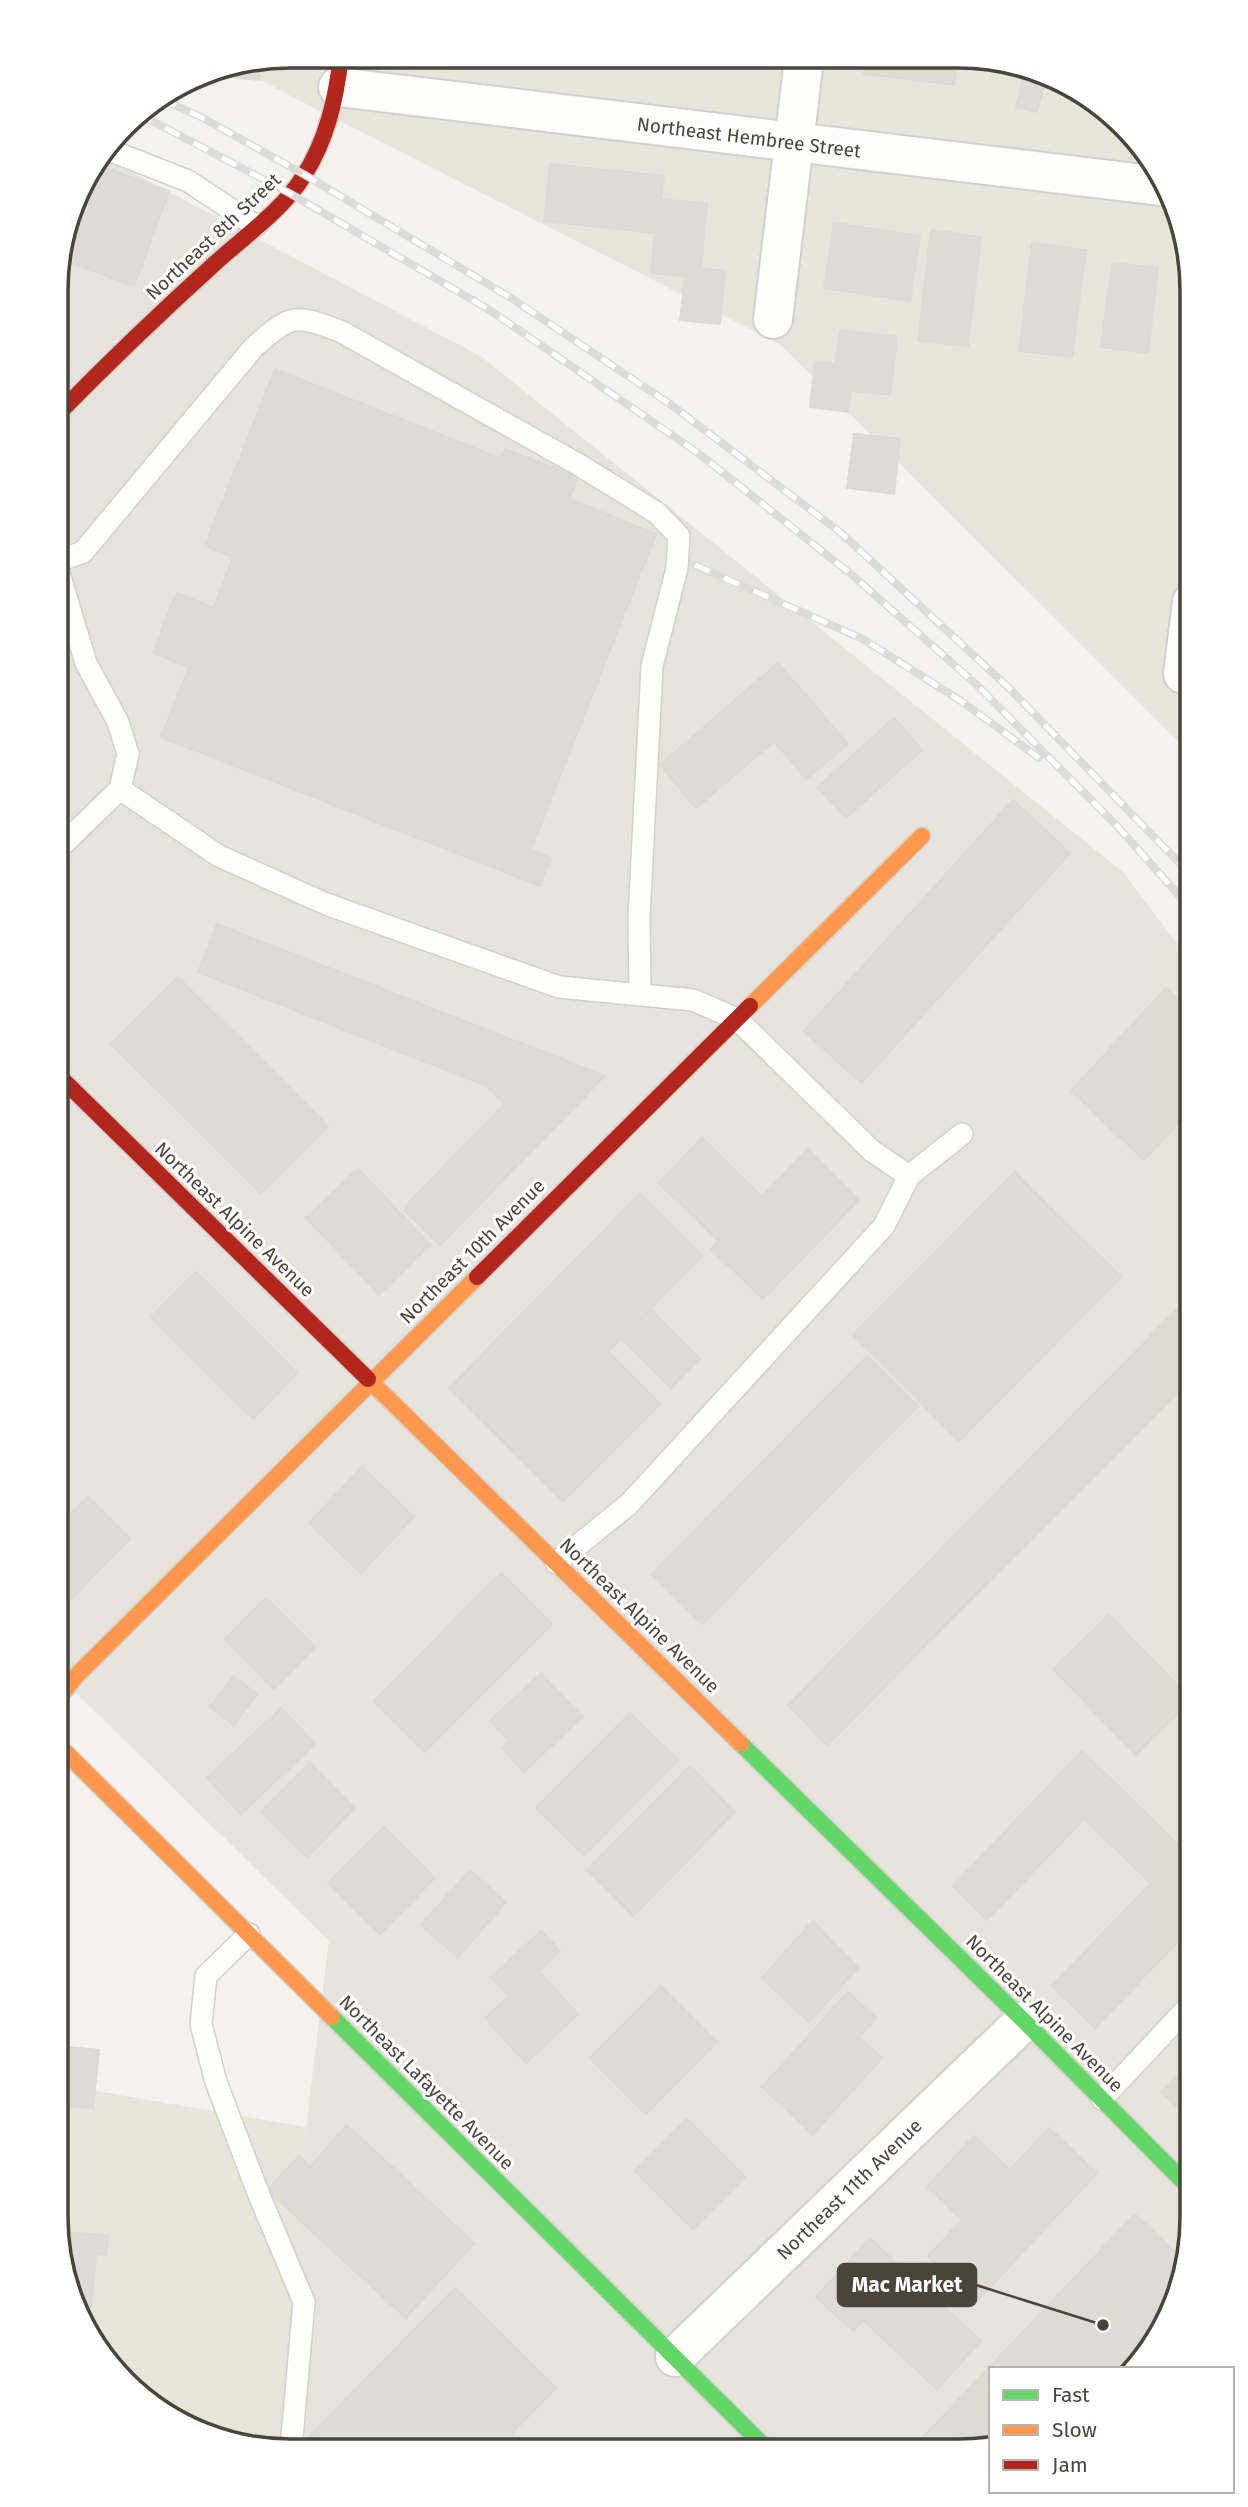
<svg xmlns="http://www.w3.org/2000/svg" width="1248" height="2507" viewBox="0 0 1248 2507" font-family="'Fira Sans',sans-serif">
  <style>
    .residential { fill: #e7e4dc }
    .industrial { fill: #e6e2de }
    .parking { fill: #e6e3df }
    .building { fill: #dedbd6; stroke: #dcd9d4; stroke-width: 2 }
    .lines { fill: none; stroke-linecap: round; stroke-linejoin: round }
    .lane-casing { stroke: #d2d0cb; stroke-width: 24 }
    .street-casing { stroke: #d2d0cb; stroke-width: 42 }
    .fast-casing { stroke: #d3cfc5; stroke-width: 19 }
    .slow-casing { stroke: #d3cfc5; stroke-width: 19 }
    .jam-casing { stroke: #d3cfc5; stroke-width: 19 }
    .lane { stroke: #fdfdfc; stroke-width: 21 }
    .street { stroke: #fdfdfc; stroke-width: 38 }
    .fast { stroke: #63d668; stroke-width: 16 }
    .slow { stroke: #ff974d; stroke-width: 16 }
    .jam { stroke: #b3261e; stroke-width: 16 }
    .rail-casing { stroke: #dbdbda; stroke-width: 8 }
    .rail { stroke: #fff; stroke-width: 5; stroke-dasharray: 16; stroke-linecap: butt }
    .labels { text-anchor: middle; stroke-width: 6; stroke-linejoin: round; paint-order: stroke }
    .street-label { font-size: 19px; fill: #4b4439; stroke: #fff }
    .rim { fill: none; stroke: #4b4439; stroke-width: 3.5 }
    .leader { fill: none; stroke: #4b4439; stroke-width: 2.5 }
    .callout-dot { fill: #4b4439; stroke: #fff; stroke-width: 2.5 }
    .callout { fill: #4b4439; stroke: #4b4439; stroke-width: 2.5 }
    .callout-label { font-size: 21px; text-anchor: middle; font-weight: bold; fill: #fff }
  </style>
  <rect width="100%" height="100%" fill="#f4f2ee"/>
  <path class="residential" d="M291 56 1003 60 1112 114 1180 216 1192 291V755L781 345 234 67Z
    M56 2084 306 2127 276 2449H260L187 2427 136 2393 68 2291 56 2216Z"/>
  <path class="industrial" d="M103 157 482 357 1123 872 1192 963 1191 2232 1174 2306 1143 2360 1133 2369H991V2446L957 2451 276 2449 306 2127 329 1941 57 1674 58 260 80 186Z"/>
  <path class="parking" d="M69 262 105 284 58 334V263Z
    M433 1780 564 1905 435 2035 407 2010 479 1931 380 1840Z"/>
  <path class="building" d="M866 60H957L954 85 864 74Z
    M261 62 259 80 216 75V71Z
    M1024 75 1045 81 1037 112 1016 107Z
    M550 164 664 176 661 199 707 204 701 268 725 271 720 324 680 320 685 276 651 273 655 233 544 221Z
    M97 165 169 191 134 286 69 262H58L80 186Z
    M834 223 920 236 910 301 824 288Z
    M931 230 981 237 968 346 918 340Z
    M1032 243 1086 250 1072 357 1019 351Z
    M1112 263 1158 268 1148 353 1101 347Z
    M840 330 897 337 890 395 851 391 848 412 810 407 815 362 835 364Z
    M275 369 501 459 504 449 578 477 569 499 656 534 531 850 551 858 540 886 161 737 189 667 153 653 176 593 214 608 233 557 205 546Z
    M854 434 900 439 894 494 847 488Z
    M778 663 848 744 806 779 774 741 696 808 660 765Z
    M894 718 922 750 846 818 818 787Z
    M1013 800 1070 853 861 1083 804 1031Z
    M217 924 605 1076 440 1245 405 1211 408 1203 505 1104 487 1086 198 972Z
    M178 977 328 1126 261 1193 111 1044Z
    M1166 988 1192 1013V1108L1144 1160 1071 1091Z
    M702 1138 762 1197 719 1242 659 1183Z
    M808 1149 859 1200 763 1299 711 1249Z
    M358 1169 431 1245 379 1294 306 1218Z
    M1015 1172 1121 1277 959 1441 853 1335Z
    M640 1194 702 1256 511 1450 449 1388Z
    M196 1272 297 1373 253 1419 151 1317Z
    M1192 1294V1378L827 1745 788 1705Z
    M651 1310 700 1359 671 1388 622 1339Z
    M608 1351 660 1404 563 1501 511 1450Z
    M867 1356 918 1406 702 1624 652 1574Z
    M362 1467 414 1517 361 1573 309 1523Z
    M88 1497 130 1539 57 1613V1528Z
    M501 1573 552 1624 425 1752 374 1701Z
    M266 1598 315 1647 274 1689 225 1639Z
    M1109 1615 1192 1700 1136 1755 1053 1669Z
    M541 1673 582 1717 524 1772 502 1748 510 1741 490 1721Z
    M233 1676 257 1694 234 1725 210 1707Z
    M281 1708 315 1744 241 1814 207 1778Z
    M630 1713 678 1760 584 1855 536 1808Z
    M1082 1751 1185 1851 1192 1844V1927L1095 2028 1052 1986 1151 1883 1084 1819 987 1920 953 1886Z
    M310 1763 355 1808 307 1857 261 1812Z
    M690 1766 735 1812 633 1916 587 1870Z
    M384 1827 435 1878 380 1934 328 1883Z
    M470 1870 506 1902 458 1957 421 1925Z
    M813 1921 858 1968 809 2022 762 1978Z
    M541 1931 560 1951 538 1971 578 2014 526 2063 485 2018 509 1996 491 1977Z
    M661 1986 717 2042 646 2114 590 2058Z
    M848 1992 876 2018 859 2037 882 2058 813 2134 762 2087Z
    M56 2046 99 2050 93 2108 56 2105Z
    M1192 2060 1191 2119 1162 2093Z
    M687 2119 745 2177 693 2229 635 2171Z
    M347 2125 474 2243 406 2318 267 2190 299 2156 310 2167Z
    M1049 2128 1097 2173 977 2301 928 2256 962 2220 927 2187 974 2136 1010 2170Z
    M1135 2214 1185 2262 1174 2306 1143 2360 1133 2369H991V2446L957 2451H910Z
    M58 2231 108 2236 106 2255 96 2254 91 2307 77 2305 68 2291Z
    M870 2238 981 2341 937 2389 863 2320 853 2331 816 2297Z
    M455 2288 556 2388 496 2450 311 2449 304 2442Z"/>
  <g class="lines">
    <g class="lane-casing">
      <path id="lane" d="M109 150 188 181 256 226
        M58 561 83 552 254 347C293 313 294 314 342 332L581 466 657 513 679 536 677 568 652 666 639 917 640 994
        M58 570 86 663 118 722 128 754 120 789 59 848
        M120 789 219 856 326 904 559 987 693 1000 737 1019 872 1151 909 1176 962 1134
        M556 1563 629 1504 884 1226 909 1176
        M249 1934 206 1976 201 2024 216 2082 259 2195 304 2302 291 2449
        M1102 2099 1192 2003"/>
    </g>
    <g class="street-casing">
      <path id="street" d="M338 87 1160 186
        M773 319 804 59
        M1192 675 1183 674 1192 602
        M675 2357 1024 2021"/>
    </g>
    <g class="fast-casing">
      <path id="fast" d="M741 1744 1024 2021 1191 2189
        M332 2017 768 2450"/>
    </g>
    <g class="slow-casing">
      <path id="slow" d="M750 1006 922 836
        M368 1379 741 1744
        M57 1700 76 1676 477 1277
        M56 1743 332 2017"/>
    </g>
    <g class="jam-casing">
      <path id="jam" d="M58 414C108 363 159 314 212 266 242 238 281 212 303 177 327 140 336 99 341 56
        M57 1074 368 1379
        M477 1277 750 1006"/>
    </g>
    <use href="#lane" class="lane"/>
    <use href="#street" class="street"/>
    <use href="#fast" class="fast"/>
    <use href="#slow" class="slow"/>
    <use href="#jam" class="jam"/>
    <g class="rail-casing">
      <path id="rail" d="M161 99 201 117 305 175 511 298 670 404 840 532 1009 688 1192 876
        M137 113 291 194 488 309 698 453 851 574 978 686 1118 827 1192 910
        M695 565 863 639 961 701 1039 758"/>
    </g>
    <use href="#rail" class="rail"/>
  </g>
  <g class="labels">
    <g class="street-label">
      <text transform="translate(749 137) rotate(7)" y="7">Northeast Hembree Street</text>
      <text transform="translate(213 236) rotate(-43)" y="7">Northeast 8th Street</text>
      <text transform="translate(235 1219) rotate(44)" y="7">Northeast Alpine Avenue</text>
      <text transform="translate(472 1251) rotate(-45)" y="7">Northeast 10th Avenue</text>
      <text transform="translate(640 1615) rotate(44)" y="7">Northeast Alpine Avenue</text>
      <text transform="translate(1045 2013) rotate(45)" y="7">Northeast Alpine Avenue</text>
      <text transform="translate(427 2082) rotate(45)" y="7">Northeast Lafayette Avenue</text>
      <text transform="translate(849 2189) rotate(-44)" y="7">Northeast 11th Avenue</text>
    </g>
  </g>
  <path d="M0 0H1248V2507H0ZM290 68H958A222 222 0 0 1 1180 290V2217A222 222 0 0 1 958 2439H290A222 222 0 0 1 68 2217V290A222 222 0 0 1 290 68Z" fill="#fff" fill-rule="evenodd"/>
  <path class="rim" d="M290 68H958A222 222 0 0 1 1180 290V2217A222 222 0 0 1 958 2439H290A222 222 0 0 1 68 2217V290A222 222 0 0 1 290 68Z"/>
  <path class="leader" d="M1103 2325L976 2285"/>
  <circle class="callout-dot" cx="1103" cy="2325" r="7"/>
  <rect class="callout" x="838" y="2264" width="138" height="42" rx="7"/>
  <g class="callout-label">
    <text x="907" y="2292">Mac Market</text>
  </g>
  <rect x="989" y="2367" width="245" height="126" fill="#ffffff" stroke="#b7b4b0" stroke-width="2"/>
  <rect x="1003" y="2390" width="35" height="10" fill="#63d668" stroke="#b7b4b0" stroke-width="2"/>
  <text x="1052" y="2402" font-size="21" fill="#4b4439">Fast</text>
  <rect x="1003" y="2425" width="35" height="10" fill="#ff974d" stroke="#b7b4b0" stroke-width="2"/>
  <text x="1052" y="2437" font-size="21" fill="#4b4439">Slow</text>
  <rect x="1003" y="2460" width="35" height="10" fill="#b3261e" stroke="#b7b4b0" stroke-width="2"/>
  <text x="1052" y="2472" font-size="21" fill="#4b4439">Jam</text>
</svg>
